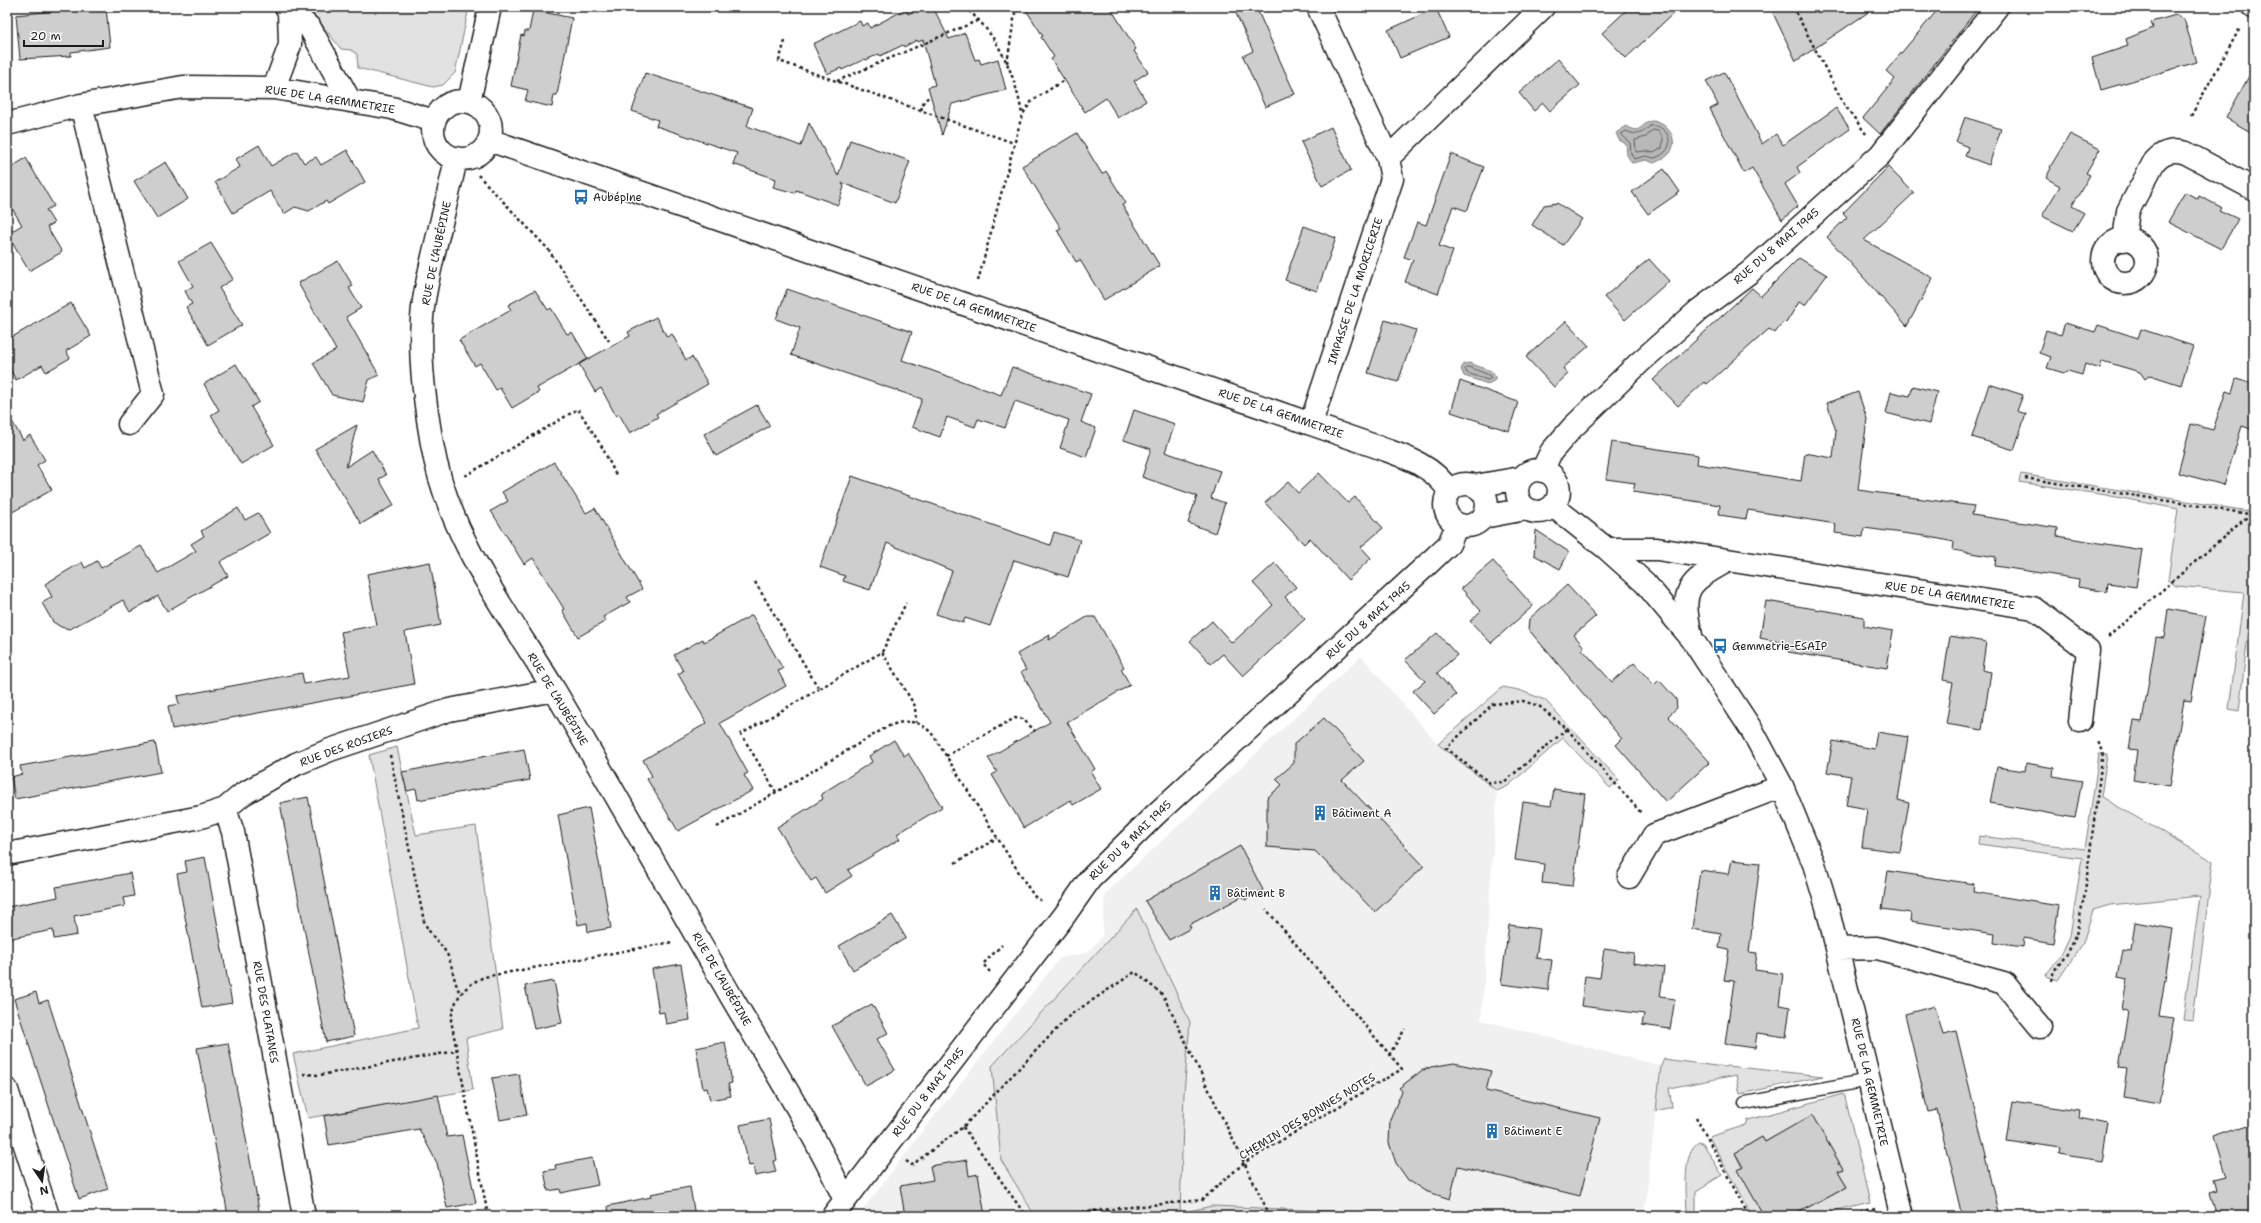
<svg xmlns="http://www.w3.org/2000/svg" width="2261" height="1223" viewBox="0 0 2261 1223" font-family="'Shantell Sans',sans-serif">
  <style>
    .built { fill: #f0f0f0 }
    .green { fill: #e2e2e2; stroke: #7f7f7f }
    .water { fill: #b8b8b8; stroke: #7a7a7a }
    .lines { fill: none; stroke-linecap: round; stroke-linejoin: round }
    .shore { stroke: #5a5a5a; stroke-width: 1 }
    .building { fill: #cecece; stroke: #1c1c1c }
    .service-casing { stroke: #1c1c1c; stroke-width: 15 }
    .minor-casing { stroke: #1c1c1c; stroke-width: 25 }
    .path { stroke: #1c1c1c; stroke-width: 2.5; stroke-dasharray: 3 3; stroke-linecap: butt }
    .service { stroke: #fff; stroke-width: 12 }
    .minor { stroke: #fff; stroke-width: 22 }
    .labels { text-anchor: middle; stroke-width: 3; stroke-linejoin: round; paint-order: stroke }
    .street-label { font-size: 11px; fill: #1c1c1c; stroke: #fff }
    .poi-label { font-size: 11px; fill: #1c1c1c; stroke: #fff; text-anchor: start }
  </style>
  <rect width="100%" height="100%" fill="#fff"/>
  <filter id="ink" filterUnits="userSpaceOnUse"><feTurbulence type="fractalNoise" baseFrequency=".025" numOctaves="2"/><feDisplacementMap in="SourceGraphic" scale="8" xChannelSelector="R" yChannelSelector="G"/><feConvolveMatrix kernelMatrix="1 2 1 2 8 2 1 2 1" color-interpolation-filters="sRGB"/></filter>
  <g filter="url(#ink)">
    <path class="built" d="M1361 656 1438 744 1497 791 1481 1020 1661 1066 1644 1216H1448L1268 1209 1168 1216H858L928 1124 1060 958 1087 953 1102 937 1105 894Z"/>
    <path class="green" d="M308 7H469L455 73 443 85 433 87 358 68 357 54 351 50 341 49Z
      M2021 474 2254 512V583L2239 711 2229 709 2244 592 2176 586 2168 580 2178 509 2106 495 2019 482Z
      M1503 687 1519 690 1545 700 1619 780 1610 788 1563 738 1508 786 1497 791 1438 744Z
      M397 747 416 835 476 826 503 1029 466 1038 473 1090 308 1118 293 1054 418 1028 369 755Z
      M2099 754 2107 755 2101 797 2213 861 2193 1020 2183 1019 2200 896 2110 905 2093 910 2083 943 2058 980 2045 976 2061 955 2070 936 2082 858 1978 844 1979 836 2085 849Z
      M1137 909 1190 1022 1184 1093 1180 1213 1212 1206 1448 1216H1035L1001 1160 992 1066Z
      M1664 1059 1723 1067 1727 1066 1823 1076 1740 1094 1736 1075 1669 1088 1672 1107 1656 1111 1661 1066Z
      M1843 1094 1845 1097 1870 1203 1816 1216H1792L1847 1186 1838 1171 1843 1169 1812 1116 1765 1142 1762 1137 1735 1153 1764 1216H1752L1709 1137 1746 1125 1748 1120Z
      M1699 1142 1703 1143 1722 1175 1696 1191V1216H1687C1687 1197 1681 1151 1699 1142Z"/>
    <path class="water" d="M1651 121C1666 121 1680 139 1670 153 1666 158 1660 160 1654 163L1646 160 1632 163 1627 155 1626 144 1619 140 1616 133 1626 126C1642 135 1639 125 1651 121Z
      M1469 363 1491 371 1495 376V380L1488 384 1464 376 1461 369 1464 364Z"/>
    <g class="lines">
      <path class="shore" d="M1650 126C1664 123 1676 141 1665 152 1662 155 1658 157 1654 158L1646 156 1634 159 1631 154 1630 143 1621 134 1626 131C1637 136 1642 134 1650 126Z
        M1653 130 1658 131 1663 138 1662 148 1654 153 1646 151 1636 152 1635 140 1646 137Z
        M1469 367 1489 375 1491 378 1488 380 1467 373 1465 369Z"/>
    </g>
    <path class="building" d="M54 7H106L110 47 71 52V56L20 59 16 15 54 11Z
      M922 7H933L949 39 965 33 975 60 979 59 981 64 998 59 1006 90 952 104 942 135 928 87 935 85 923 40 918 42 917 40 904 47 903 45 880 56 879 54 866 60 865 59 842 70 841 68 827 74 813 44 860 21 862 26 868 23 870 28 906 9 908 14Z
      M1024 7H1110L1136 49 1134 51 1148 72 1134 81 1146 101 1118 118 1106 98 1085 112 1051 59 1054 57 1041 37 1043 36Z
      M1233 7H1256L1295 94 1265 107 1243 56 1253 51Z
      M1630 7H1680L1626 58 1602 33Z
      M1770 7H1876L1796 61Z
      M1940 7H1979L1880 134 1863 118 1895 79 1886 71Z
      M1436 8 1449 37 1400 58 1388 30Z
      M533 10 572 18 557 95H554L552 107 525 101 528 90 511 86 521 35 524 36 525 31H529Z
      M2176 15 2184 19 2197 62 2101 90 2092 58 2128 46 2126 39 2153 28 2151 22Z
      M1558 59 1580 85 1550 111 1543 103 1534 111 1519 93Z
      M2254 67V134L2226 118Z
      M1724 72 1762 144 1776 134 1783 145 1836 108 1850 129 1797 167 1800 173 1785 184 1798 206 1782 220 1752 168 1744 173 1710 109 1718 105 1706 81Z
      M645 73 753 108 747 126 801 146 809 123 838 176 850 140 910 161 895 203 842 183 844 187 838 205 796 190 795 193 773 187 776 179 733 164 737 153 656 126 658 120 632 111Z
      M1965 117 2001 129 1989 165 1965 156 1968 147 1956 142Z
      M1331 127 1351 170 1322 186 1301 142Z
      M1077 133 1102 174 1106 171 1126 203 1122 205 1160 266 1104 300 1080 260 1076 262 1057 230 1061 228 1022 166Z
      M2070 134 2100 149 2086 173 2090 175 2072 206 2084 213 2073 231 2042 216 2060 186 2046 178 2051 168 2050 167Z
      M259 145 271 166 297 151 304 163 316 157 321 165 347 150 365 182 328 204 326 201 309 211 295 207 284 214 270 191 233 213 215 182 240 167 236 159Z
      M1451 154 1484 167 1467 211 1453 206 1439 246 1453 251 1438 294 1405 282 1413 260 1404 257 1417 222 1426 225Z
      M26 158 54 206 46 210 54 223 47 227 62 252 29 271 7 234 22 225 7 200V170Z
      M166 162 188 199 157 218 134 181Z
      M1888 167 1914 193 1864 240 1933 278 1907 326 1827 237 1847 217 1843 213Z
      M1664 169 1680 192 1648 214 1632 192Z
      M2185 192 2198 199 2199 196 2221 207 2219 210 2238 219 2221 249 2168 222Z
      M1557 203 1582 219 1563 245 1532 225 1544 205Z
      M1304 226 1336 238 1317 291 1285 280Z
      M211 243 233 279 219 288 242 325 208 345 186 307 192 304 185 291 193 286 179 261Z
      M1799 258 1827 275 1805 305 1799 302 1786 323 1784 321 1775 333 1769 329 1707 384 1704 382 1678 406 1653 380 1752 288 1761 296Z
      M1649 259 1669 281 1625 320 1604 297Z
      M338 261 353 286 349 288 361 308 346 317 379 375 369 380 363 402 332 395 313 363 336 350 298 283Z
      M787 289 912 332 902 360 1001 395 1012 367 1091 394 1081 422 1096 428 1086 457 1060 448 1069 420 1015 401 1005 428 978 419 975 427 947 417 940 437 912 427 922 399 791 355 800 328 776 319Z
      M535 290 548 310 551 308 567 334 572 332 588 359 537 388 539 392 512 408 500 388 496 390 480 363 475 366 459 340 511 310 508 305Z
      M71 303 91 336 66 351 70 358 46 372 42 365 16 380 7 364V340Z
      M656 317 667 337 672 334 686 360 692 357 708 384 656 414 658 417 630 433 619 414 616 416 601 388 595 392 579 364 630 336 628 332Z
      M1385 320 1416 330 1398 382 1368 373Z
      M1566 321 1589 346 1563 368 1568 374 1554 387 1526 357Z
      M2065 323 2095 332 2098 325 2138 338 2141 329 2193 346 2181 385 2150 375 2145 379 2140 372 2102 361 2100 369 2085 364 2082 375 2068 371 2064 373 2047 368 2051 357 2039 353 2046 330 2061 335Z
      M236 364 259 402 251 407 274 445 241 464 211 415 219 410 204 384Z
      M2236 379 2254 384V430L2242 426 2224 485 2178 473 2191 424 2213 430 2226 391 2232 393Z
      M1460 381 1518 402 1509 431 1451 412Z
      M1989 384 2023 395 2017 411 2026 414 2014 450 1972 437Z
      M1913 386 1937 392 1929 424 1886 413 1891 392 1910 396Z
      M1858 392 1867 419 1858 490 1974 506 1972 515 2058 528 2057 536 2142 550 2136 587 2108 583 2107 592 2078 587 2079 579 1995 566 1996 557 1953 550 1954 542 1925 536 1864 528 1863 537 1835 533 1836 524 1748 510 1746 519 1719 515 1720 505 1633 492 1635 483 1606 479 1612 442 1698 455 1697 464 1801 481 1805 453 1833 458 1836 431 1827 403Z
      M757 405 770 426 716 456 704 434Z
      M1134 410 1175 424 1165 452 1220 471 1211 498 1225 503 1215 533 1188 523 1197 496 1142 477 1151 449 1124 440Z
      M7 413 23 440 30 435 45 460 37 465 52 490 7 515Z
      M357 425 346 467 372 450 386 475 379 479 394 505 361 524 315 449Z
      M554 462 586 513 595 508 642 589 627 597 630 602 603 617 606 621 578 637 562 610 564 609 533 558 524 564 491 511 508 501 502 492Z
      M1319 473 1348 503 1355 497 1383 528 1361 547 1371 558 1348 580 1310 538 1304 544 1265 503 1288 482 1298 493Z
      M852 476 1050 545 1054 532 1080 540 1068 577 1014 560 990 626 965 618 963 623 936 614 952 571 887 543 870 590 843 581 845 576 820 567Z
      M238 508 245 520 258 513 270 533 220 562 228 576 167 611 158 596 130 612 123 600 70 629 61 627 53 622 42 603 52 597 45 584 82 562 85 568 97 561 101 568 141 546 158 573 196 551 191 544 204 536 201 531Z
      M1536 530 1569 552 1560 569 1534 555Z
      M1493 561 1533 606 1491 643 1470 621 1481 611 1461 588Z
      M430 562 441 625 405 632 414 684 172 729 168 706 179 704 177 696 302 673 304 684 350 676 341 632 377 625 367 574Z
      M1275 563 1296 587 1285 597 1305 619 1243 676 1223 654 1211 664 1190 641 1212 621 1232 643 1253 624 1273 605 1253 583Z
      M1567 585 1596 616 1574 635 1584 647 1582 649 1612 682 1634 663 1654 685 1659 680 1676 699 1677 708 1668 716 1710 762 1666 802 1616 745 1622 739 1528 629 1529 619Z
      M1766 601 1864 617V626L1893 631 1887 668 1788 652 1789 644 1760 638Z
      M2168 609 2206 616 2191 701 2184 700 2170 786 2133 780 2137 750 2129 749 2134 721 2142 722 2156 637 2164 638Z
      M752 615 783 669 778 671 786 686 720 723 748 773 744 775 753 790 678 831 647 779 652 776 643 760 707 723 678 674 683 671 674 655 703 639 704 642Z
      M1087 617H1095L1124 667 1121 669 1130 685 1067 722 1095 769 1091 772 1101 789 1073 805 1070 800 1024 828 992 775 997 772 988 758 1050 722 1021 672 1026 670 1017 654 1050 635 1049 640Z
      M1437 633 1457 655 1437 673 1456 695 1434 714 1413 691 1425 681 1405 660Z
      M1950 636 1986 642 1982 670 1991 672 1982 730 1946 724 1953 682 1943 680Z
      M1324 718 1364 761 1342 780 1424 866 1375 912 1315 851 1267 847V798L1282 785 1276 779 1294 763V744Z
      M1877 732 1908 737 1898 800 1909 803 1900 852 1862 847 1867 809 1846 805 1851 776 1827 772 1833 741 1874 749Z
      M894 740 904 756 908 753 942 807 897 834 900 839 848 870 852 876 825 893 816 878 811 881 777 827 823 799 821 794 872 762 869 756Z
      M155 742 161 772 15 799 11 777 22 774 20 766Z
      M524 749 530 780 418 800 416 789 407 791 402 772Z
      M2026 763 2054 768 2053 776 2082 781 2075 818 1990 803 1997 767 2025 771Z
      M1554 789 1585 794 1573 886 1542 883 1544 864 1515 860 1523 802 1551 806Z
      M308 797 354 1036 326 1042 280 803Z
      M589 808 611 928 588 932 587 923 578 925 558 815Z
      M1240 846 1263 890 1245 900 1243 896 1189 925 1191 928 1169 940 1145 901Z
      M205 857 232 1003 202 1008 177 874 187 872 185 861Z
      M1732 860 1760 863 1749 952 1757 953 1755 970 1783 974 1779 1005 1790 1007 1786 1037 1757 1033 1755 1048 1725 1044 1734 981 1724 980 1729 950 1719 948 1721 934 1692 929 1700 870 1729 874Z
      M1888 871 1974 884 1973 892 2059 906 2053 943 2024 938 2023 947 1994 943 1995 934 1910 921 1911 913 1882 909Z
      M130 873 134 896 123 898 125 906 74 916 77 935 54 939 53 930 7 939V907L58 897 56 887Z
      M892 915 906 938 853 970 839 946Z
      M2135 922 2173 929 2159 1016 2174 1018 2160 1103 2123 1097 2127 1069 2119 1068 2128 1011 2122 1010 2127 979 2118 977 2123 949 2131 950Z
      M1509 925 1540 929 1536 958 1552 960 1548 990 1501 984Z
      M1604 949 1634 953 1633 963 1664 967 1660 997 1675 999 1670 1029 1642 1025 1644 1014 1581 1006 1585 976 1600 978Z
      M681 964 690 1020 666 1024 664 1012 659 1013 652 969Z
      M554 981 562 1023 534 1029 525 986Z
      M36 992 39 1003 48 1000 108 1189 79 1199 14 999Z
      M872 1004 888 1033 877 1039 895 1070 866 1086 832 1026Z
      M1935 1006 1943 1034 1956 1031 2000 1216H1965L1964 1211 1961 1212 1937 1110 1928 1112 1905 1014Z
      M725 1042 732 1083 728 1084 731 1096 710 1100 707 1088 703 1089 696 1048Z
      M228 1043 253 1176 260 1216H228L224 1193 197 1048Z
      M1454 1063 1491 1071 1486 1091 1600 1118 1580 1196 1458 1166 1450 1199 1425 1191 1408 1180 1396 1163 1389 1143 1390 1119 1402 1091 1399 1088 1421 1071 1431 1067Z
      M519 1074 527 1115 500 1120 492 1078Z
      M438 1095 447 1137 462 1135 476 1203 447 1208 437 1163 419 1129 329 1145 324 1116Z
      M2012 1101 2080 1111 2079 1118 2108 1124 2102 1161 2059 1154 2060 1148 2006 1140Z
      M1812 1115 1843 1169 1838 1171 1847 1186 1792 1216H1764L1738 1170 1743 1167 1735 1153 1762 1137 1765 1142Z
      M769 1119 777 1160 773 1161 776 1172 755 1176 753 1165 749 1166 740 1125Z
      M2254 1125V1216H2216L2209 1194 2216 1192 2213 1181 2225 1178 2213 1139Z
      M592 1158 598 1185 561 1193 560 1189 548 1191 544 1171 556 1169 555 1165Z
      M967 1160 969 1176 978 1174 985 1216H905L900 1186 933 1180 930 1166Z
      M690 1187 695 1216H609L608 1206 651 1197 650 1194Z"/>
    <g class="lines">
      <g class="service-casing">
        <path id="service" d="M1745 1103 1869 1080"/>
      </g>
      <g class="minor-casing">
        <path id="minor" d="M286 7 310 28 350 101
          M2253 7H2254
          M274 88 290 45 289 11
          M433 130a29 29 0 1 1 58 0a29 29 0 1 1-58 0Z
          M469 102 490 7
          M81 105 153 394 129 424
          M7 124 81 105 183 87 274 88 392 108 434 121
          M489 140 1369 444C1399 455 1432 463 1449 491
          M456 158C447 205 432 252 424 300 417 346 424 398 432 444 448 537 507 612 555 691 615 793 673 896 732 998 771 1064 813 1130 845 1200
          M1388 158 1543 7
          M2103 261a22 22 0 1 1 44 0a22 22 0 1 1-44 0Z
          M2124 240 2128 211 2154 162C2163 151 2173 149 2186 153L2254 189
          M1311 423 1392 179 1388 158 1318 7
          M1517 491a21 21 0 1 1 42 0a21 21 0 1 1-42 0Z
          M1542 471 1551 452 1572 428 1639 363 1699 310 1750 272 1880 155 1997 7
          M1445 505a21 21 0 1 1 42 0a21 21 0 1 1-42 0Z
          M1475 486 1521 478
          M1553 506 1607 549 1645 583 1692 639 1753 732 1782 786 1814 864 1827 907 1902 1216
          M1483 517 1526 509
          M1607 549H1657L2033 608 2088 650 2080 721
          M1691 635C1680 589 1687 583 1727 561
          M225 809 233 832 304 1216
          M7 854 201 817 225 809 243 794 296 764 330 750 449 710 554 690
          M1629 877 1654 835 1782 786
          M1838 949 1877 948 2004 983 2040 1027
          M7 1090 48 1216
          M833 1216 1064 916 1090 879 1155 815 1430 562 1449 544 1457 525"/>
      </g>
      <path class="path" d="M964 7C997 32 1016 75 1022 115
        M1793 7 1844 104 1866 134
        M785 41 779 61 1014 143
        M1007 63 1016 7
        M837 81 979 20
        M921 110 924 101 930 96
        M2191 116 2240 28
        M478 175 548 249 609 341
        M978 281 1022 115 1032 101 1064 80
        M465 476 578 409 602 447 616 475
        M2025 478 2249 514
        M755 582 819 689 882 652 915 706 916 723
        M2108 637 2254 511
        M882 652 906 603
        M1567 729 1504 782 1490 783 1446 748 1493 704 1523 701 1539 706 1567 729 1642 814
        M390 755 424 921C429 935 440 942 447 954 453 966 453 980 460 993
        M946 756 1015 718 1023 719 1035 731
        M776 792 741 734 819 689
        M717 827 887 727C907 718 923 720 935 738L1028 887 1035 897 1043 902
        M955 863 997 838
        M990 972 983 964 1002 945
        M2051 981 2054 971 2067 954 2075 939 2084 899 2103 751 2097 740
        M1389 1055 1405 1029
        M303 1074 320 1075 456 1051
        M1696 1117 1749 1216
        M963 1127 1026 1216
        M906 1161 912 1165 963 1127 1070 1015 1135 972 1163 995 1270 1216
        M488 1216 451 1020C454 998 464 986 484 977L672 942
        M1040 1216 1202 1200 1245 1162 1402 1069 1266 909
        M1741 1216 1747 1213
        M1849 1216 1875 1209"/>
      <use href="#service" class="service"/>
      <use href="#minor" class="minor"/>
    </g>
  </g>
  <defs>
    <g id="bus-bare" transform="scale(1.2)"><path d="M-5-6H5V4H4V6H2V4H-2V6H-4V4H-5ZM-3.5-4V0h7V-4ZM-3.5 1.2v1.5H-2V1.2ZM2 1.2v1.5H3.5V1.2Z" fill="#1f6fb2" stroke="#fff" stroke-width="2.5" paint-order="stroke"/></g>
    <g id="building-bare" transform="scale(1.2)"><path d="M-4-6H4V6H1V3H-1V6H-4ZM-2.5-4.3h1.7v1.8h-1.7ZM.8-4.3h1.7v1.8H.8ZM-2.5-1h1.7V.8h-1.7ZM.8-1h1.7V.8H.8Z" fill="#1f6fb2" stroke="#fff" stroke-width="2.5" paint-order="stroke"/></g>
  </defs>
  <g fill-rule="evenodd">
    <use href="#bus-bare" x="581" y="197"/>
    <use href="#bus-bare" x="1720" y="646"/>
    <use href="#building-bare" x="1320" y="813"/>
    <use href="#building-bare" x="1215" y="893"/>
    <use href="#building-bare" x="1492" y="1131"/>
  </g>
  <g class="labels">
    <g class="street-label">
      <text transform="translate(330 99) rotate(9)" y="4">RUE DE LA GEMMETRIE</text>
      <text transform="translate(1776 246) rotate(-41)" y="4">RUE DU 8 MAI 1945</text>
      <text transform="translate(436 253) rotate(-78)" y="4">RUE DE L’AUBÉPINE</text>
      <text transform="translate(1355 291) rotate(-72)" y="4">IMPASSE DE LA MORICERIE</text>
      <text transform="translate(974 307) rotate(19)" y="4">RUE DE LA GEMMETRIE</text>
      <text transform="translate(1281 413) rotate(19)" y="4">RUE DE LA GEMMETRIE</text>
      <text transform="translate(1950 595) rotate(9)" y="4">RUE DE LA GEMMETRIE</text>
      <text transform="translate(1368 620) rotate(-42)" y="4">RUE DU 8 MAI 1945</text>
      <text transform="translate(558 699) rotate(59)" y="4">RUE DE L’AUBÉPINE</text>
      <text transform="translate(346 746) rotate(-20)" y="4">RUE DES ROSIERS</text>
      <text transform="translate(1130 840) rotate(-44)" y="4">RUE DU 8 MAI 1945</text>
      <text transform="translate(722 979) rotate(60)" y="4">RUE DE L’AUBÉPINE</text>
      <text transform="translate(266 1012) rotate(80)" y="4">RUE DES PLATANES</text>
      <text transform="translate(1870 1082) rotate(77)" y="4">RUE DE LA GEMMETRIE</text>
      <text transform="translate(928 1092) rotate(-52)" y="4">RUE DU 8 MAI 1945</text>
      <text transform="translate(1307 1116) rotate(-31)" y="4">CHEMIN DES BONNES NOTES</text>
    </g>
    <g class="poi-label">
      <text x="593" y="201">Aubépine</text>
      <text x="1732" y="650">Gemmetrie-ESAIP</text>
      <text x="1332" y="817">Bâtiment A</text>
      <text x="1227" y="897">Bâtiment B</text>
      <text x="1504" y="1135">Bâtiment E</text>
    </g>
  </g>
  <rect width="2261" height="1223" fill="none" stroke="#fff" stroke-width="24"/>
  <rect x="12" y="12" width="2237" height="1199" fill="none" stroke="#1c1c1c" stroke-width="1.5" filter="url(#ink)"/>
  <g transform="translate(42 1181) rotate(167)" stroke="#ffffff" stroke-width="3" paint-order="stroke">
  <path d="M0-3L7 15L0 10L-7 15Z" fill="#1c1c1c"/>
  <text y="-6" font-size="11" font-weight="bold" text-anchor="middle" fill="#1c1c1c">N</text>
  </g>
  <path d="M24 40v6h79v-6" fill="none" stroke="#1c1c1c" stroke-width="2"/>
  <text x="30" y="40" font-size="12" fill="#1c1c1c" stroke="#ffffff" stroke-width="3" paint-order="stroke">20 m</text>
</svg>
